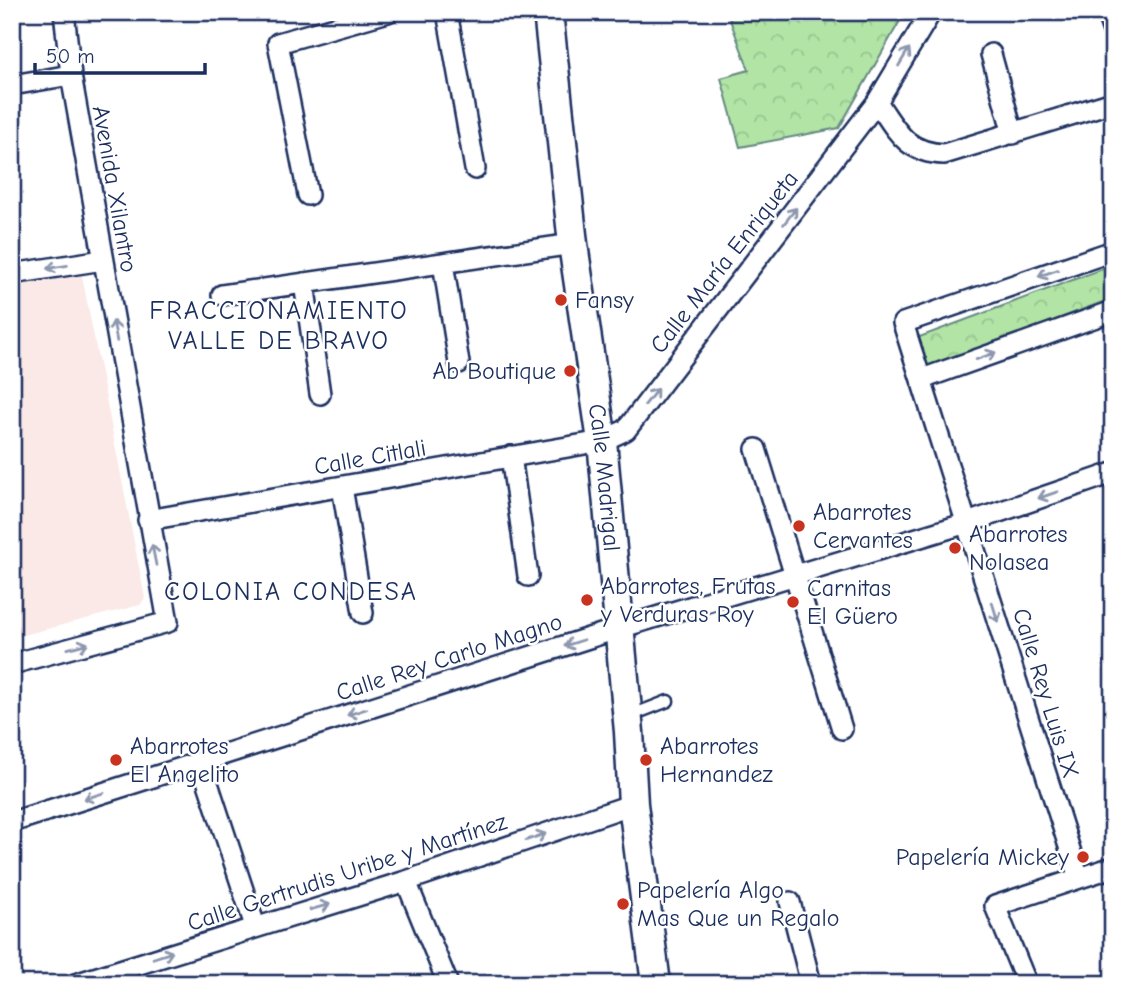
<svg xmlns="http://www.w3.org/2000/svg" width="1125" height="996" viewBox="0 0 1125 996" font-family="'Comic Neue',sans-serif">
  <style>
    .built { fill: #fae9e7 }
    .forest { fill: url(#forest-crowns); stroke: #668a82; stroke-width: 2 }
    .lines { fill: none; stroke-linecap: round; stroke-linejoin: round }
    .lane-casing { stroke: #1b2f5e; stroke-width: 15 }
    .street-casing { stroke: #1b2f5e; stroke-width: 24 }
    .secondary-casing { stroke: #1b2f5e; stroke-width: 33 }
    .lane { stroke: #fff; stroke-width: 10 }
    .street { stroke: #fff; stroke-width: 19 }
    .secondary { stroke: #fff; stroke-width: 28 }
    .oneway { stroke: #8d97ae }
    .poi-dot { fill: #c8321e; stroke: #fff; stroke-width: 2.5 }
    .labels { text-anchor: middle; stroke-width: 5; stroke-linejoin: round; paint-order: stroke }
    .street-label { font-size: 24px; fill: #1b2f5e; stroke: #fff }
    .poi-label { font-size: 24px; fill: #1b2f5e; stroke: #fff; text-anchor: start }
    .neighbourhood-label { font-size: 26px; letter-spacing: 2px; fill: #1b2f5e; stroke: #fff }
  </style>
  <defs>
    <pattern id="forest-crowns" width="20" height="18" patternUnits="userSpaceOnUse" patternTransform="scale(1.75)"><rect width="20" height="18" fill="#b1e4a5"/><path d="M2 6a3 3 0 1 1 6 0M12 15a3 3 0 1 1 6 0" fill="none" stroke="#98c490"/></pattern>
  </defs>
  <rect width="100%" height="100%" fill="#fff"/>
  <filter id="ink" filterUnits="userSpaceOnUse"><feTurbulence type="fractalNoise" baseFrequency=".0143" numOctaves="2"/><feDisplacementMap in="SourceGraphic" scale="14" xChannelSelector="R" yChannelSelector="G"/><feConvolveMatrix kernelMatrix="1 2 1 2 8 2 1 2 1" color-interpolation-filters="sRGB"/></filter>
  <g filter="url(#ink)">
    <path class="built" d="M82 276 145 598 140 605 12 638V285Z"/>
    <path class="forest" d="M727 12 826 15 905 12 839 128 740 147 721 78 749 70Z
      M1113 265V298L926 369 914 339Z"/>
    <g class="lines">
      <g class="lane-casing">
        <path id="lane" d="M632 715 668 701"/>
      </g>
      <g class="street-casing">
        <path id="street" d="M447 12 475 169
          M1108 17 1113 31
          M991 54 1013 134
          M12 85 71 75
          M877 102C897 131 906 153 944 154L1113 102
          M308 195 278 43 388 12
          M443 263 459 363
          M12 274 103 260
          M304 283 320 394
          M222 295 573 244
          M922 379 1113 311
          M756 449 842 729
          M511 456 528 576
          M342 487 363 613
          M148 520 602 441 626 430 877 102 931 12
          M12 664 168 622 71 75 64 12
          M201 762 255 926
          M12 822 620 628 967 523 1113 473
          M1079 878 903 323 1113 251
          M406 881 448 984
          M790 902 811 984
          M75 984 406 881 633 804
          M1027 984 995 906 1113 867"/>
      </g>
      <g class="secondary-casing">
        <g id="secondary">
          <path id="s1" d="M548 12 573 244 602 441 629 732 633 804 656 984"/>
        </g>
      </g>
      <use href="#lane" class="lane"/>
      <use href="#street" class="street"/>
      <use href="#secondary" class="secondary"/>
    </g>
    <defs><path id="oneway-shaft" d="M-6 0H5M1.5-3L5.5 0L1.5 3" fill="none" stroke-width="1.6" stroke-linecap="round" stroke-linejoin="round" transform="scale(1.75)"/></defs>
    <g class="oneway">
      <use href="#oneway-shaft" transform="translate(904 57) rotate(-59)"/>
      <use href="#oneway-shaft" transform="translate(790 216) rotate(-52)"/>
      <use href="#oneway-shaft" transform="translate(57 267) rotate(171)"/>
      <use href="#oneway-shaft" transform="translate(1048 273) rotate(161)"/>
      <use href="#oneway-shaft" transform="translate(115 331) rotate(-100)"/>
      <use href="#oneway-shaft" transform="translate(986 356) rotate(-20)"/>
      <use href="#oneway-shaft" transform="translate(651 397) rotate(-52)"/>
      <use href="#oneway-shaft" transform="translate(1048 495) rotate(161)"/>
      <use href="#oneway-shaft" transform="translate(154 555) rotate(-101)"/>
      <use href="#oneway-shaft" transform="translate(995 612) rotate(73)"/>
      <use href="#oneway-shaft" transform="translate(574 643) rotate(162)"/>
      <use href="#oneway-shaft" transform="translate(78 646) rotate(-15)"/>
      <use href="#oneway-shaft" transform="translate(357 712) rotate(162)"/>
      <use href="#oneway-shaft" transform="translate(94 796) rotate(162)"/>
      <use href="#oneway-shaft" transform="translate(536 837) rotate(-19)"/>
      <use href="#oneway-shaft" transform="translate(320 907) rotate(-16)"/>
      <use href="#oneway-shaft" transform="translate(163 955) rotate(-18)"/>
    </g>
  </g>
  <g class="poi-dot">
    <circle cx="561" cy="300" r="7"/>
    <circle cx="570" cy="371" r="7"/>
    <circle cx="799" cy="526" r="7"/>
    <circle cx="955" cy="548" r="7"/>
    <circle cx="587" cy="600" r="7"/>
    <circle cx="793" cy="602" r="7"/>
    <circle cx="116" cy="760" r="7"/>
    <circle cx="646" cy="760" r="7"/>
    <circle cx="1083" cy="857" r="7"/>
    <circle cx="623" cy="904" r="7"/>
  </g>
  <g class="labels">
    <g class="street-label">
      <text transform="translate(115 189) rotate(80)" y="8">Avenida Xilantro</text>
      <text transform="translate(724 262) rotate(-52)" y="8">Calle María Enriqueta</text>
      <text transform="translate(370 457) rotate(-10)" y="8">Calle Citlali</text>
      <text dy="8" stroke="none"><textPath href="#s1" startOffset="469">Calle Madrigal</textPath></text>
      <text transform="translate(449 657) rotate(-18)" y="8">Calle Rey Carlo Magno</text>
      <text transform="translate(1046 693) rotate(73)" y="8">Calle Rey Luis IX</text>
      <text transform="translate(347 872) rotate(-18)" y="8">Calle Gertrudis Uribe y Martínez</text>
    </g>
    <g class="poi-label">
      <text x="575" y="308">Fansy</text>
      <text x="556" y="379" text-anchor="end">Ab Boutique</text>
      <text x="813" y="520">Abarrotes<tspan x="813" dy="28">Cervantes</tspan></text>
      <text x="969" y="542">Abarrotes<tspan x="969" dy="28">Nolasea</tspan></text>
      <text x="601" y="594">Abarrotes, Frutas<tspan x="601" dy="28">y Verduras Roy</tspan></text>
      <text x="807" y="596">Carnitas<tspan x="807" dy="28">El Güero</tspan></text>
      <text x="130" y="754">Abarrotes<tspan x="130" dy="28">El Angelito</tspan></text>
      <text x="660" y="754">Abarrotes<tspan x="660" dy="28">Hernandez</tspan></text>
      <text x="1069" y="865" text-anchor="end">Papelería Mickey</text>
      <text x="637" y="898">Papelería Algo<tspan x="637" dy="28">Mas Que un Regalo</tspan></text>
    </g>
    <g class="neighbourhood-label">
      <text x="279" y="319">FRACCIONAMIENTO<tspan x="279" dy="30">VALLE DE BRAVO</tspan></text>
      <text x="291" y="600">COLONIA CONDESA</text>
    </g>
  </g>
  <rect width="1125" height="996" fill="none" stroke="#fff" stroke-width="42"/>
  <rect x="21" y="21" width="1083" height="954" fill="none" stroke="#1b2f5e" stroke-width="2.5" filter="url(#ink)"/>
  <path d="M35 63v10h170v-10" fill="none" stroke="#1b2f5e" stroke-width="3.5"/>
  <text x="46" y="63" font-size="21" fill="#1b2f5e" stroke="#ffffff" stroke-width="5" paint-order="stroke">50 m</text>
</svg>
